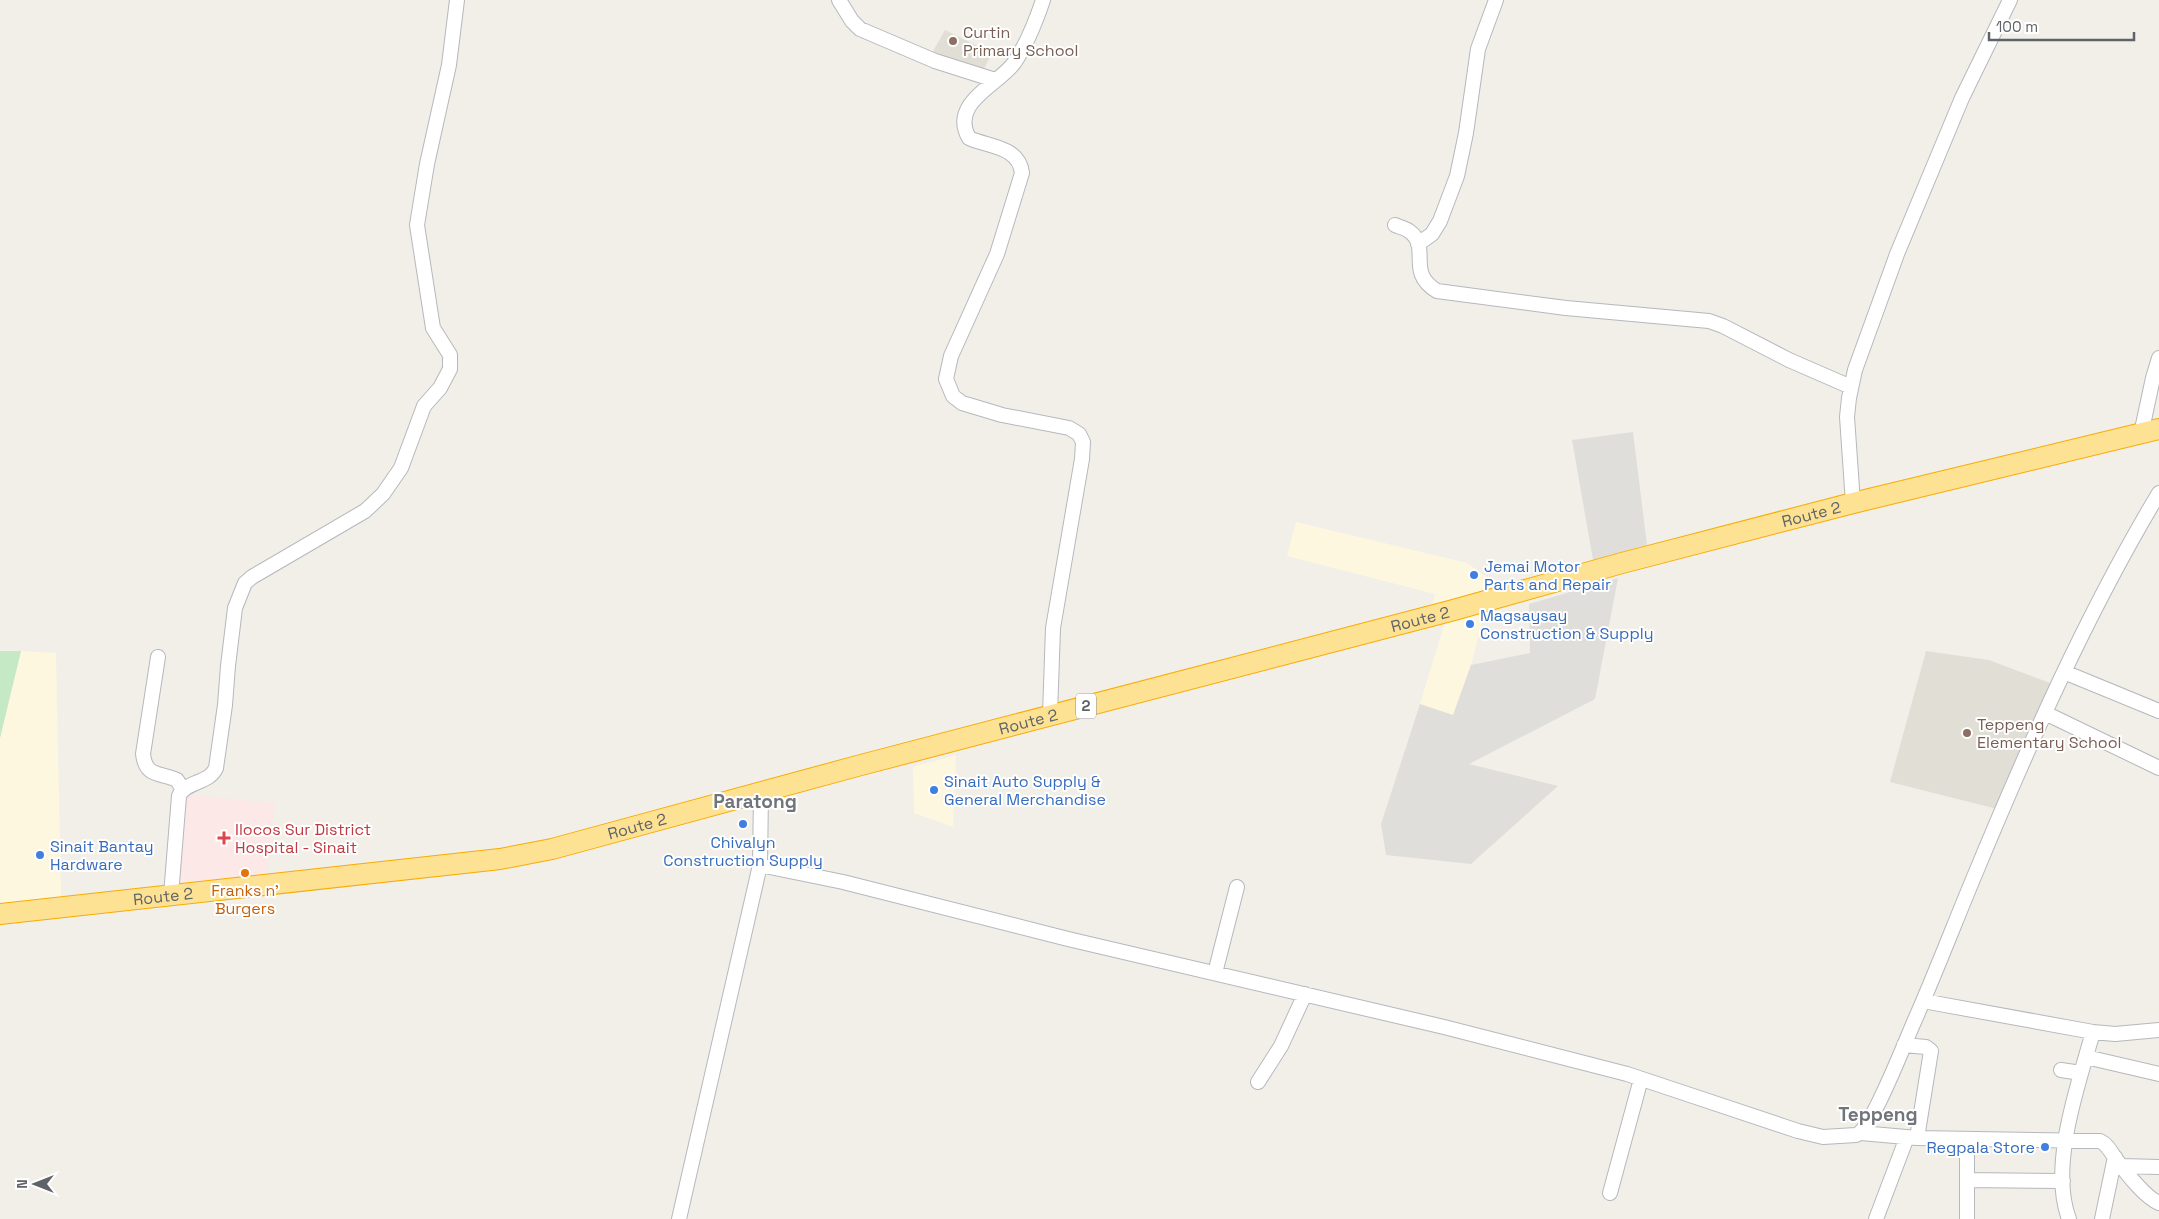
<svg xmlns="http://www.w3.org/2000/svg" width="2159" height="1219" viewBox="0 0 2159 1219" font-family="'Space Grotesk',sans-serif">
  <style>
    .commercial { fill: #fef7e0 }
    .industrial { fill: #e0deda }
    .education { fill: #e1ded6 }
    .medical { fill: #fce8e6 }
    .green { fill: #c5e8c5 }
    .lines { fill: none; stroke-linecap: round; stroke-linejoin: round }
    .minor-casing { stroke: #b5b8bc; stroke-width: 16 }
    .highway-casing { stroke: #f9ab00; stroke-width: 22 }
    .minor { stroke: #fff; stroke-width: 14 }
    .highway { stroke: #fde293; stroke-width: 20 }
    .education-dot { fill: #8d6e63; stroke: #fff; stroke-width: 2 }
    .shop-dot { fill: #3f7fe0; stroke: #fff; stroke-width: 2 }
    .health-dot { fill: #e0444e; stroke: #fff; stroke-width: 2 }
    .food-dot { fill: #e8710a; stroke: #fff; stroke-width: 2 }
    .labels { text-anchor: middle; stroke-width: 4; stroke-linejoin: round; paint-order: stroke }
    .shield { fill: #fff; stroke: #8f9295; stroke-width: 1 }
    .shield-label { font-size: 15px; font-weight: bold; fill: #5f6368 }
    .education-label { font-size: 16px; fill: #785e54; stroke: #fff; text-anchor: start }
    .street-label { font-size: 16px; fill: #5f6368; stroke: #fff }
    .shop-label { font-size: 16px; fill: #366cbe; stroke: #fff; text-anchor: start }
    .health-label { font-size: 16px; fill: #be3a42; stroke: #fff; text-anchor: start }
    .food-label { font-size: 16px; fill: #c56008; stroke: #fff }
    .quarter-label { font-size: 19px; font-weight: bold; fill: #70757a; stroke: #fff }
  </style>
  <rect width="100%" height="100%" fill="#f1efe8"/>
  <path class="commercial" d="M1296 522 1467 563 1499 586 1432 605 1435 594 1287 556Z
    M1485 611 1471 665 1453 715 1420 704 1445 622Z
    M21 651 56 653 61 897 0 904V738Z
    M956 755 953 827 914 813 913 767Z"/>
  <path class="industrial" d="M1633 432 1647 545 1593 560 1572 440Z
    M1618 578 1595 699 1469 764 1558 786 1471 864 1386 855 1381 824 1420 704 1453 715 1471 665 1530 653 1529 604Z"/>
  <path class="education" d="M945 30 992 53 982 73 932 53Z
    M1926 651 1989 660 2053 684 1997 809 1890 782Z"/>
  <path class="medical" d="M182 794 275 803 267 873 174 886Z"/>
  <path class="green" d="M0 651H21L0 738Z"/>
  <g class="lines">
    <g class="minor-casing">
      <path id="minor" d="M839 0 852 21 860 29 935 61 995 80
        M1043 0C1036 21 1027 44 1014 63 998 85 949 103 969 138 988 147 1019 146 1022 173L997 254 951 356 946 379 953 396 962 403 1002 415 1069 428 1079 434 1083 442 1082 459 1053 628 1050 715
        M1395 225C1399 227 1405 228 1409 231 1432 247 1405 272 1437 291L1566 308 1709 321 1723 326 1789 360 1851 387
        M1418 244 1432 234 1440 221 1457 176 1466 133 1478 49 1496 0
        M2141 434 2153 378 2159 358
        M1853 503 1847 417 1849 398 1855 370 1897 254 1962 98 2010 0
        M158 657 143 754C146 778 160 772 177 780L183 790
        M2064 672 2159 711
        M2045 713 2159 768
        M760 865 843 882 1068 939 1444 1027 1627 1074 1798 1131 1823 1137 1856 1135C1872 1129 1905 1042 1914 1022 1936 972 1955 922 1976 872 2030 742 2087 613 2159 493
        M171 895 179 796C185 781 209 784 216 768L225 705 228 666 235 608 245 583 252 577 365 511 383 494 401 468 424 406 440 388 450 369V355L433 328 417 225 427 164 449 65 457 0
        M1215 973 1237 887
        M1923 1001 2093 1032 2115 1034 2159 1030
        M1904 1045 1926 1047 1931 1051 1917 1138
        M2086 1057 2159 1074
        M2061 1070 2081 1073
        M1258 1082 1281 1046 1305 994
        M1861 1133 1917 1138 2100 1141C2107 1144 2111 1152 2115 1158 2125 1171 2144 1197 2159 1203
        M2121 1166 2159 1167
        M1967 1180 2063 1181
        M1610 1193 1641 1079
        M679 1219 760 865 761 793
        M1876 1219 1907 1137
        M1967 1219V1139
        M2069 1219C2049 1166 2078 1085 2093 1032
        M2102 1219 2115 1157"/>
    </g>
    <g class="highway-casing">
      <g id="highway">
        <path id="s1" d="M0 914 500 859 552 849 861 765 1450 611 1622 563 1853 503 2159 429"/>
      </g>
    </g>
    <use href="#minor" class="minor"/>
    <use href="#highway" class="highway"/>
  </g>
  <g class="education-dot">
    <circle cx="953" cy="41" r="5"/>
    <circle cx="1967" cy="733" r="5"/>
  </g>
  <g class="shop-dot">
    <circle cx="1474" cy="575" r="5"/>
    <circle cx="1470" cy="624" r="5"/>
    <circle cx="934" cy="790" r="5"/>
    <circle cx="743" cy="824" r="5"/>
    <circle cx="40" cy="855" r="5"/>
    <circle cx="2045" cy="1147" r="5"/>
  </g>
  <path class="health-dot" d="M221.5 830.5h5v5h5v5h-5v5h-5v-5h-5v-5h5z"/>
  <circle class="food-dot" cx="245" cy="873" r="5"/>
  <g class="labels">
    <rect class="shield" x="1076" y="693.5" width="20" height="25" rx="4"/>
    <g class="shield-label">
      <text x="1086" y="711">2</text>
    </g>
    <g class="education-label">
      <text x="963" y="38">Curtin<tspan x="963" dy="18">Primary School</tspan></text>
      <text x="1977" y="730">Teppeng<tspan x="1977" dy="18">Elementary School</tspan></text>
    </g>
    <g class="street-label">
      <text dy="6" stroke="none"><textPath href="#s1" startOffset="1859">Route 2</textPath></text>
      <text dy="6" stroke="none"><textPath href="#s1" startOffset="1454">Route 2</textPath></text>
      <text dy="6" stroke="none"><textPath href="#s1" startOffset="1049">Route 2</textPath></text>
      <text dy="6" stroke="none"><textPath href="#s1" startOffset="644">Route 2</textPath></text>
      <text dy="6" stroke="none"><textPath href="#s1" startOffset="164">Route 2</textPath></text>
    </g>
    <g class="shop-label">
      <text x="1484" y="572">Jemai Motor<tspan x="1484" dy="18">Parts and Repair</tspan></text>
      <text x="1480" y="621">Magsaysay<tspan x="1480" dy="18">Construction &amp; Supply</tspan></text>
      <text x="944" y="787">Sinait Auto Supply &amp;<tspan x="944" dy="18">General Merchandise</tspan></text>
      <text x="743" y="848" text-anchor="middle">Chivalyn<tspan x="743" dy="18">Construction Supply</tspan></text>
      <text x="50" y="852">Sinait Bantay<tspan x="50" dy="18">Hardware</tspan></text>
      <text x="2035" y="1153" text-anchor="end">Regpala Store</text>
    </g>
    <g class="health-label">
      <text x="235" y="835">Ilocos Sur District<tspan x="235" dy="18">Hospital - Sinait</tspan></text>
    </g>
    <g class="food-label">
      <text x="245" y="896">Franks n’<tspan x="245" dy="18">Burgers</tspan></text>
    </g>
    <g class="quarter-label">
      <text x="755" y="808">Paratong</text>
      <text x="1878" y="1121">Teppeng</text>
    </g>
  </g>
  <g transform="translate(35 1184) rotate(270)" stroke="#ffffff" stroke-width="4" paint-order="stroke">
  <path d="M0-4L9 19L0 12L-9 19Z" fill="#5f6368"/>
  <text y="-8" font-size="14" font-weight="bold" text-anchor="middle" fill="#5f6368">N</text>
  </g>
  <path d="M1989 32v8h145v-8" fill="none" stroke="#5f6368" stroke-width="2.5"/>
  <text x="1996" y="32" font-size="15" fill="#5f6368" stroke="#ffffff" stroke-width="4" paint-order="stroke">100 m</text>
</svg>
